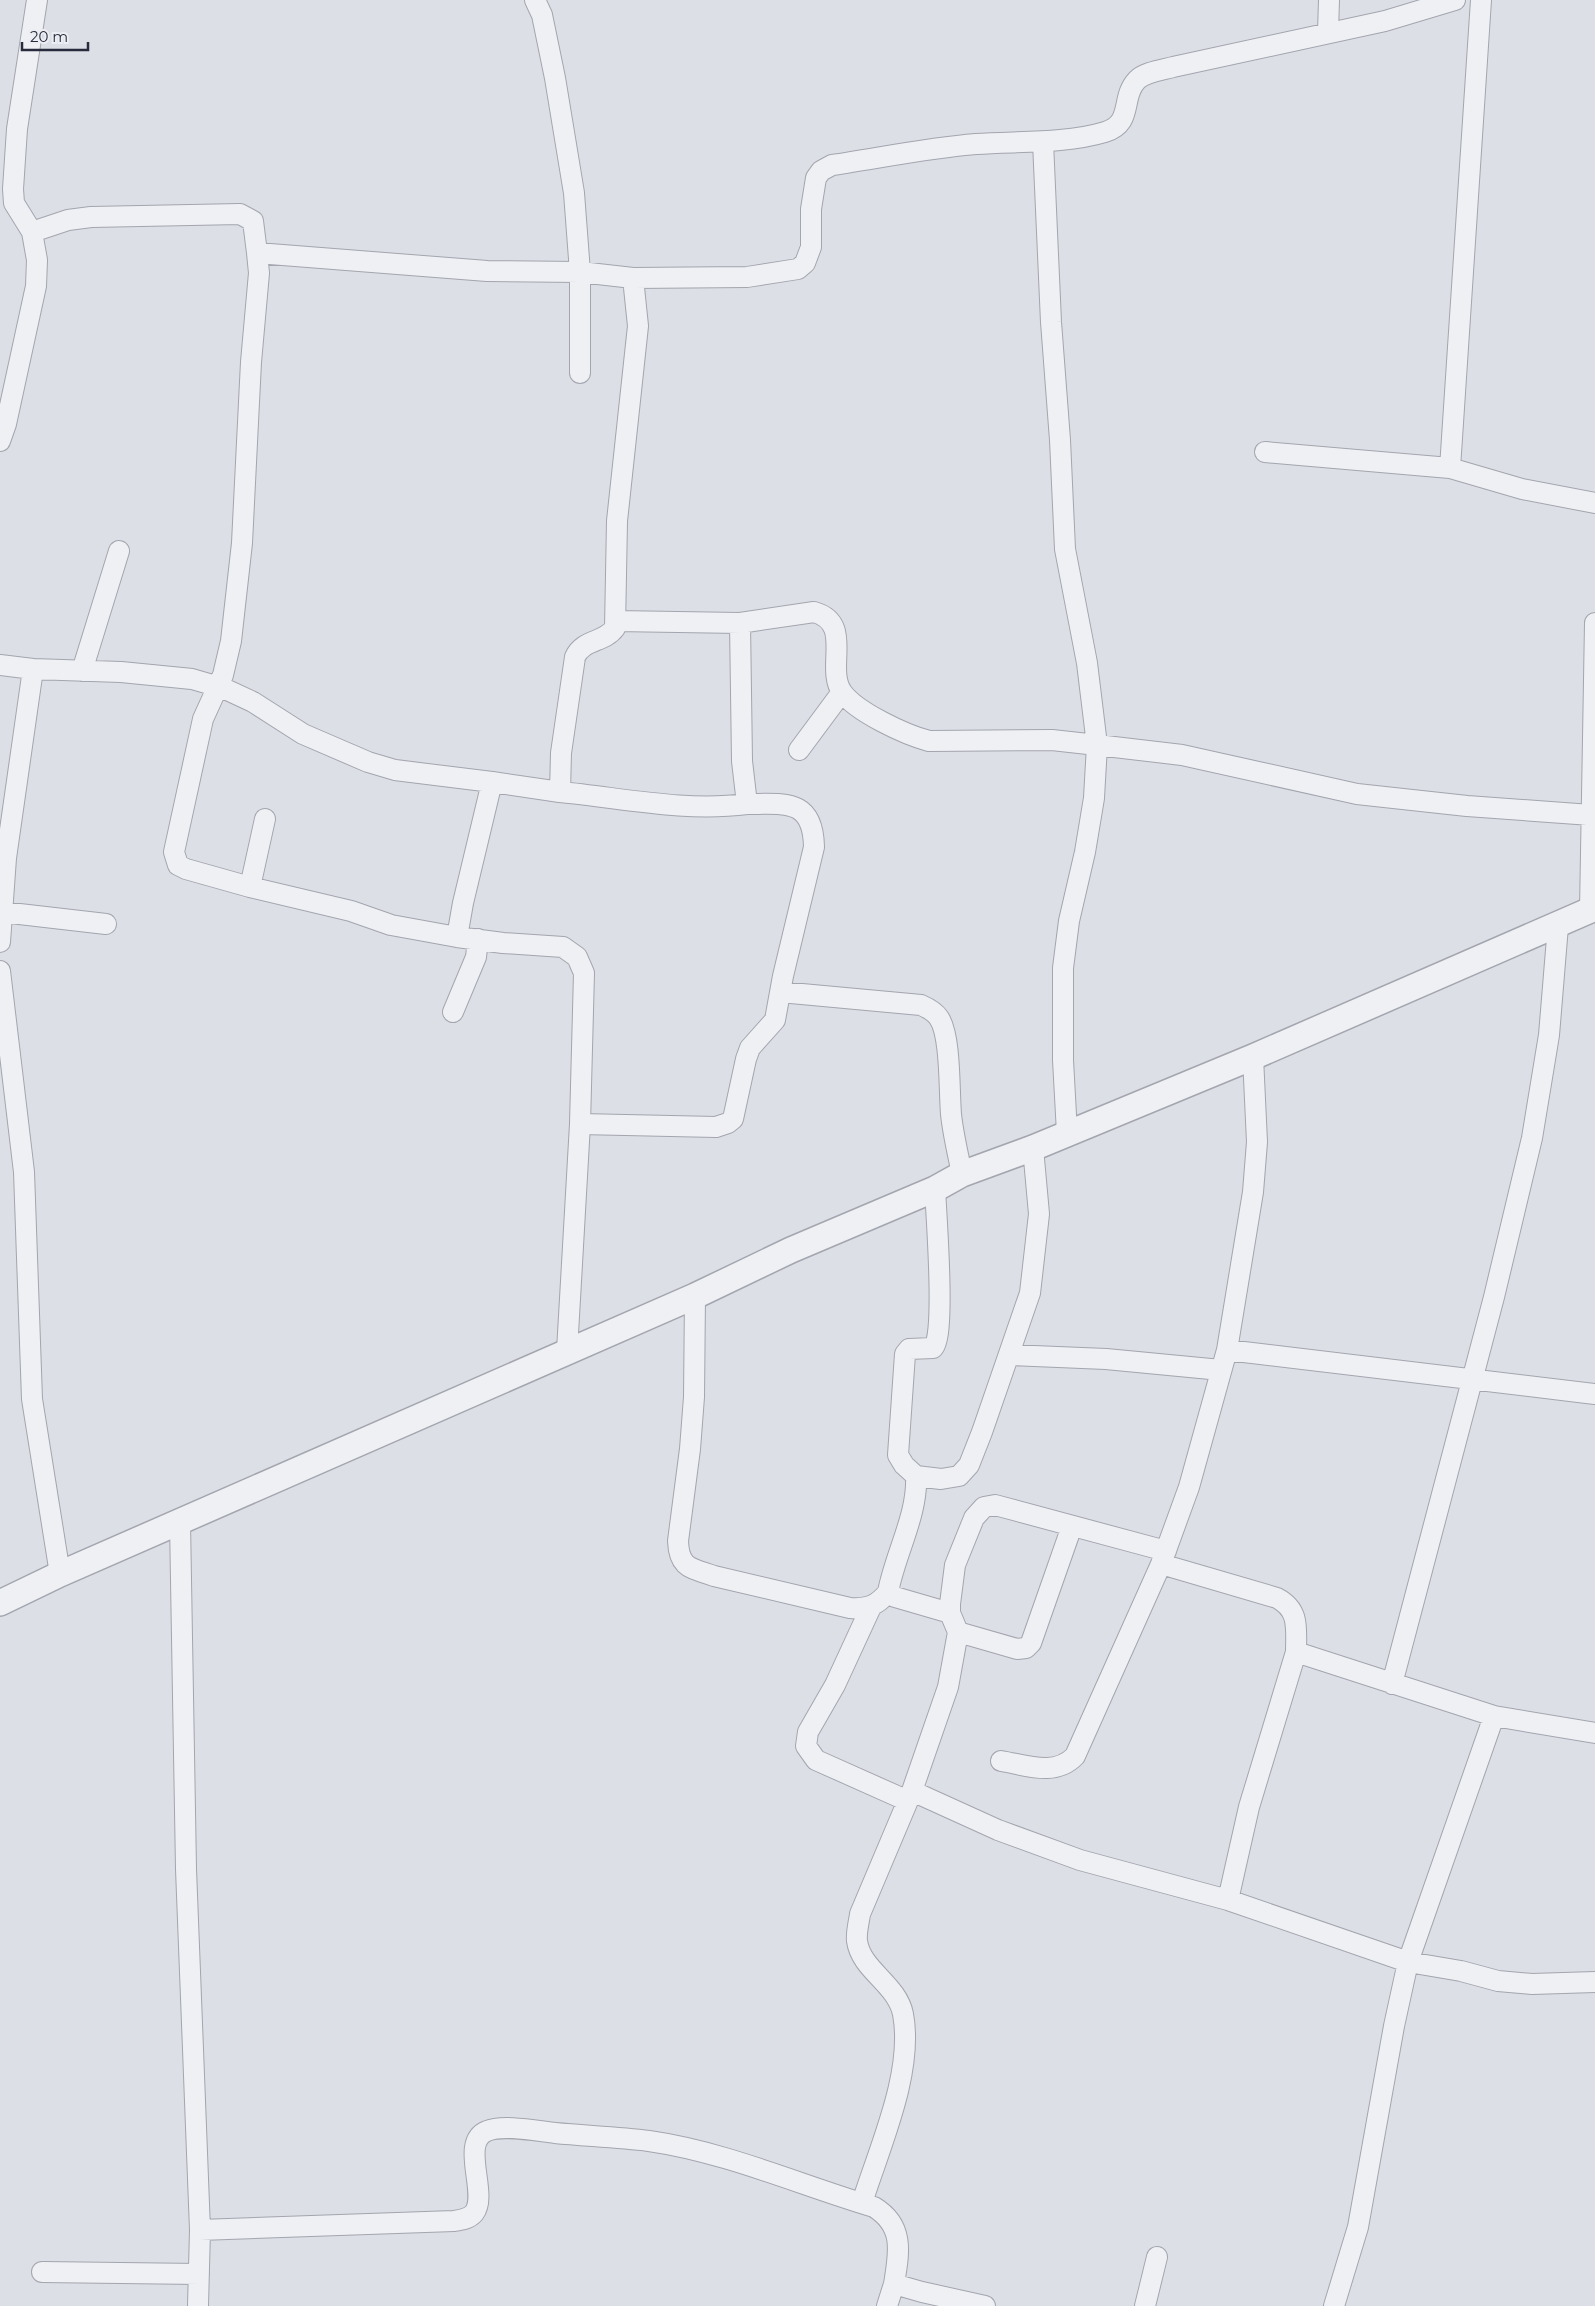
<svg xmlns="http://www.w3.org/2000/svg" width="1595" height="2306" font-family="Montserrat,sans-serif">
<style>
.lines{fill:none;stroke-linecap:round;stroke-linejoin:round}
.minor-casing{stroke:#a3a5af;stroke-width:22}
.tertiary-casing{stroke:#a3a5af;stroke-width:28}
.minor{stroke:#eff0f4;stroke-width:20}
.tertiary{stroke:#eff0f4;stroke-width:25}
</style>
<rect width="100%" height="100%" fill="#dddfe6"/>
<g class="lines">
<defs>
<path id="minor" d="M535,0l7,15 13,63 19,115 6,79v101
M1328,32l1,-32
M1043,142l8,180 9,118 5,109 22,114 10,82 -3,53 -9,54 -16,69 -6,47v92l4,73
M32,232l36,-12 23,-3 149,-3 13,7 4,32 230,18 93,1 53,6 114,-1 51,-8 7,-6 6,-16v-38l5,-31 5,-7 11,-6c47,-7 96,-17 144,-21 41,-3 89,0 129,-12 29,-9 15,-34 32,-52 8,-8 25,-10 36,-13l212,-46 70,-21
M0,441l6,-17 30,-138 1,-26 -5,-28 -18,-29 -1,-14 4,-60 20,-129
M1265,452l185,16 72,21 73,14
M1450,468l31,-468
M740,623l74,-11c40,11 11,56 28,80 14,20 64,43 87,49l123,-1 45,5 85,10 175,39 110,12 124,9
M0,665l33,4 -27,189 -6,84
M33,669l88,3 71,7 31,9 30,14 50,32 65,28 27,8 97,12
M82,671l37,-120
M799,750l43,-58
M560,792c63,6 124,20 187,12
M265,819l-15,68 101,24 40,14 66,12
M250,887l-64,-18 -8,-4 -4,-13 29,-133 20,-44 8,-34 11,-98 9,-181 8,-89 -2,-20
M1590,911l5,-288
M2,912l104,12
M0,971l24,201 8,227 28,175
M780,992l141,13c7,3 14,7 18,13 12,18 10,73 12,96 2,20 7,40 11,60
M453,1012l23,-55 2,-18
M580,1124l136,3 12,-4 5,-4 13,-60 4,-11 25,-28 8,-44 31,-129c-1,-49 -29,-43 -67,-43l-5,-43 -2,-138 -124,-2
M935,1189c1,22 11,150 -2,159l-24,1 -4,5 -7,101 6,10 12,11c2,39 -21,78 -28,116l7,5 55,16
M695,1296l-1,101 -4,52 -12,92c1,28 14,27 36,35l136,32c17,1 27,-2 38,-16
M1227,1350l368,44
M567,1351l13,-227 4,-151 -7,-16 -14,-10 -60,-4 -46,-6 6,-34 29,-121 68,10 1,-39 14,-96c8,-18 29,-14 40,-29l2,-107 21,-195 -5,-48
M1010,1355l96,4 115,11
M916,1476l25,3 18,-3 10,-11 13,-33 48,-139 9,-79 -6,-66
M180,1522l6,347 14,361 -2,76
M1161,1564l116,34c23,12 19,31 19,54l198,64 -86,246 -14,64 -36,201 -24,79
M871,1607l-36,78 -27,47 -2,14 10,14 92,41
M958,1632l59,17 9,-1 5,-5 41,-117
M1392,1684l102,-387 38,-159 17,-103 9,-109
M1494,1716l101,17
M1001,1761c25,4 54,16 74,-5l86,-192 28,-77 38,-137 26,-158 4,-50 -4,-85
M912,1791l86,39 82,30 148,40 180,62 53,9 37,10 34,3 63,-2
M1228,1900l21,-93 47,-155
M862,2203c17,-55 52,-130 41,-189 -6,-30 -42,-44 -46,-73 -1,-9 2,-19 3,-27l52,-123 36,-104 10,-55 -8,-19v-9l5,-39 19,-47 10,-11 11,-2 171,46
M200,2230l254,-9c7,-1 15,-2 20,-8 15,-19 -15,-71 13,-82 16,-7 50,0 68,2 31,3 63,4 94,8 77,11 151,44 225,66 31,19 25,46 20,77l28,8 63,14
M42,2272l157,2
M887,2306l7,-22
M1145,2306l12,-49"/>
<path id="tertiary" d="M0,1603l60,-29 635,-278 96,-46 144,-61 27,-15 71,-26 220,-91 342,-149"/>
</defs>
<use href="#minor" class="minor-casing"/>
<use href="#tertiary" class="tertiary-casing"/>
<use href="#minor" class="minor"/>
<use href="#tertiary" class="tertiary"/>
</g>
<path d="M22 42v8h66v-8" fill="none" stroke="#282b3b" stroke-width="2.5"/>
<text x="30" y="42" font-size="15" fill="#282b3b" stroke="#eceef4" stroke-width="4" paint-order="stroke">20 m</text>
</svg>
